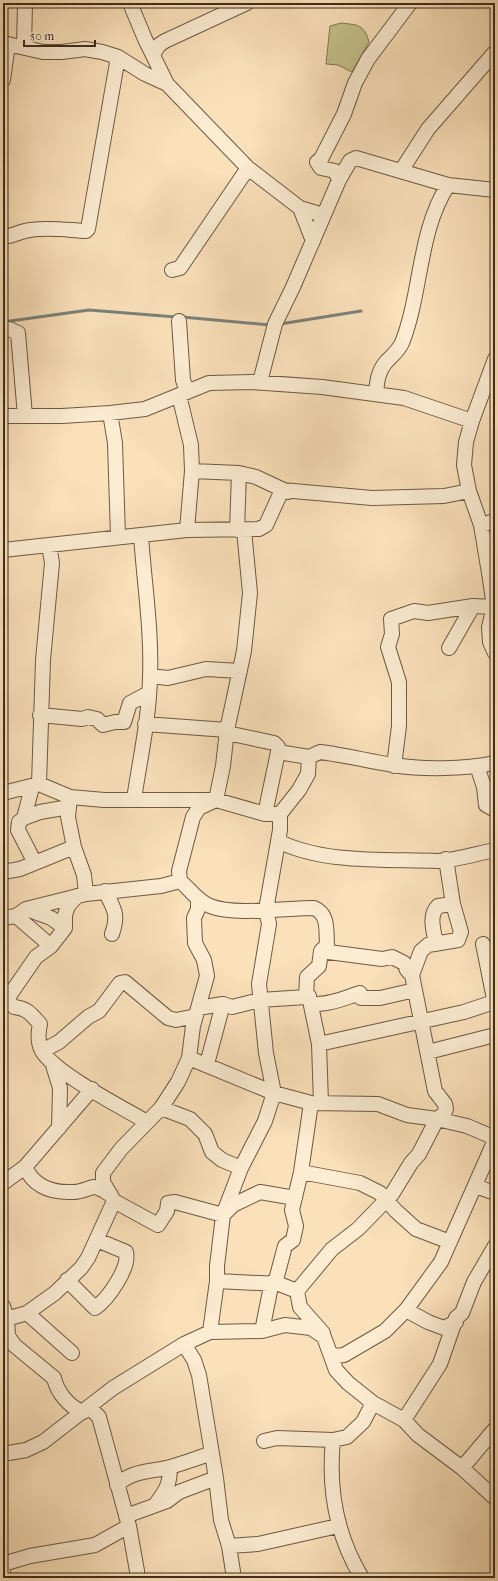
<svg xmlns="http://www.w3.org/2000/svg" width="498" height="1581" font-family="'IM FELL French Canon',serif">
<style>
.green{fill:#c4c18c;stroke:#817654}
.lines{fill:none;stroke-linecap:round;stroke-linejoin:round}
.stream{stroke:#7b827b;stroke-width:3}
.minor-casing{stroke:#6d5944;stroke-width:16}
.minor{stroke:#fcecd2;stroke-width:14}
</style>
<rect width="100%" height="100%" fill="#fae1ba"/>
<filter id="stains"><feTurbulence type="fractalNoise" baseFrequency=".005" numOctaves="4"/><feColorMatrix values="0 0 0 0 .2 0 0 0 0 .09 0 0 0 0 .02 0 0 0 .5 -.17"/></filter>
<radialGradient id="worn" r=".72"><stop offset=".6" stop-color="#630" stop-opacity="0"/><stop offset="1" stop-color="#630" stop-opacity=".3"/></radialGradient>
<path class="green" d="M341,23c17,2 23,1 28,19l-17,30 -14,-7 -12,-1 4,-38z"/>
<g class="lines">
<path class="stream" d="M182,317l88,8
M3,322l86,-12 87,7
M280,324l81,-13"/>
<defs>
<path id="minor" d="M130,3l15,36 22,45 81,84 52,40 23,7
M3,43l40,9h19l23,-3 17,3 16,5 27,17 22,10
M24,47l1,-44
M153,54l6,-9 6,-4 82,-38
M3,80l5,-36
M401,171l27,-42 67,-77
M339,180l-4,-9 -14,-3 -4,-6 4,-3 23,-45 11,-31 13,-24 42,-56
M300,208l13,33
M3,237c10,-1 18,-6 27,-7 19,-3 37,0 56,1l2,-2 30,-172
M172,270l8,-2 68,-100
M179,321l4,59 4,11
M3,330l6,-1 9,4 7,83
M495,359l-23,62 -6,21 -2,23 5,26 12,34 9,54 4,28 -5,20 1,15 5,11
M260,382l15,-58 18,-37 46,-107 11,-19 6,-3 92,27 47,5
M376,393c1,-11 2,-22 10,-31 6,-6 12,-11 16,-19 20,-51 16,-111 46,-158
M179,395l12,50 1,26 -5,59
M110,413l5,30 3,93
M3,416h59l48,-3 35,-4 64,-26 43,-1 70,5 82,11 68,23
M192,471l47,2 17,4 32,15
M481,525l14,-4
M237,530l2,-57
M244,530l6,63 -6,58 -17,79 -4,36 -7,34 -17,8 -6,9 -14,54 1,10c10,8 17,20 30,25 25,10 76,2 104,2 15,6 12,23 13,37l-6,6 -2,15 -12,11 -1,20 3,-1 10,48 2,59
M3,550l184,-20 72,-1 7,-4 16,-35 90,8 72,-2 25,-5
M449,648l24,-42
M150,676l18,2 38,-9 34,2
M40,715l42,4 6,-2 9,2 6,6 12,-3h9l6,-19 19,-10
M145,724l82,6
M227,733l47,10 4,4v5l31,5 11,-5c24,3 48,9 73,13 31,5 71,4 102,-2
M394,766l5,-40v-44l-11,-35 4,-13 -1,-15 23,-8 14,2 45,-7 21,1
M477,766l7,21 2,18 9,5
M39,784l4,-124 9,-97 -3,-18
M32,787l-8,31 -5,4 -1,8 17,33
M3,793l36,-9 31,13 34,3h112l49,14h15
M70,797l-2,20 6,30 10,28 2,19
M134,799c6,-40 15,-80 16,-121 2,-48 -6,-96 -9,-143
M265,814l13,-62
M24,818l16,-6 29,-5
M278,841c45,23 109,18 160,20 15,0 41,-8 57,-11
M3,872l17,-3 54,-22
M105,891c9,18 14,23 7,43
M198,899v10l-4,9 1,25 9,17 3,16 -14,50 -4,32 -11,24 -17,26 -40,41 -18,24v9l11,19 44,24 9,-14 1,-8 7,-1 48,13 10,-10 27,-13 35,6
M26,909l25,9 14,10
M16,916l35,30
M3,918l13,-2 10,-7 60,-15 75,-8 19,-5
M436,944c-2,-13 -8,-28 2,-38l15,-2
M483,944l12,60
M321,951l61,8 10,-2 12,6 3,7 5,5
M3,996l11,11c13,1 18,8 26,17 -2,9 -2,20 2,27 13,22 81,57 105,71
M7,999l29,-42 15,-11 14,-18v-13l3,-9 9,-10
M318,1004c18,-1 26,-6 42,-11l1,5h19l35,-8
M198,1008l25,-4 9,3 28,-7 46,-3
M319,1044l145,-32 30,-10
M42,1051l17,-9 29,-25 11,-6 21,-28 5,-1 43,36 8,2 20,-4
M428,1052l67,-17
M189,1058l85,35 37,10 67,1 29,11 30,4 30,7 28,12
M52,1062l8,26 -1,40
M207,1064l16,-60
M161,1108l29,11 15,15 7,18 10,8 19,8
M25,1167c9,20 27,26 48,25 8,0 15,-4 21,-5 5,0 13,6 17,8
M301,1172l59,11 20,10 16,18 20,18 34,13
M3,1183l22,-16 67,-78
M475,1186l20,7
M67,1280l28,28c13,-9 35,-40 31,-56l-29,-12
M217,1281l62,3 18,7 3,16 23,26
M297,1291l35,-42 26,-20 34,-35 19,-31 8,-9 18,-35 7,-5 2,-5 -1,-5 -10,-13 -23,-116 9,-24 7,-6 30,-5 3,-8 -8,-28 -7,-45
M3,1306l4,13 1,17 6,9 40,33c3,14 15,29 29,34l6,-5 10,10 30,109 8,45v7
M406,1310l22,12 16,6 12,-6
M27,1313l45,40
M3,1320l24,-7 28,-20 26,-25 7,-10 26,-57
M262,1331l8,-40v-7l6,-4 9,-34 8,-6 3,-14 -4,-16 9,-38 10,-69
M210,1332l7,-51v-15l6,-51 18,-47 24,-47 9,-28 -8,-40 -7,-69 10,-60 -3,-14 14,-80v-16l19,-24 9,-16 1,-17
M184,1344l10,16 5,15 17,103 5,42 8,26 29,-2 80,-18
M330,1353l5,3 9,-1 41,-24 21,-21 35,-48 54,-122
M404,1420l36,-56 16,-46 6,-5 12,-31 21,-36
M333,1440c-5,49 3,95 29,138
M264,1441l13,-3 56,2 14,-3 16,-15 10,-19
M3,1454l23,-4 17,-8 70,-54 71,-44 26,-12 52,-1 23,-6 26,3 13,9 12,33 12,13 25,20 31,17 14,15 44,33 33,30
M462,1468l33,-39
M117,1485c15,-15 34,-13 53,-18 14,-4 28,-9 42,-14
M156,1504c10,-14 14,-19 14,-37
M126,1516l41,-15 12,-9 37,-14
M229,1546l5,32
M3,1564l27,-8 65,-11 34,-19
M3,1572l2,6"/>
</defs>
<use href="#minor" class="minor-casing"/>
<use href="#minor" class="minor"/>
</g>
<rect width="498" height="1581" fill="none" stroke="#fae1ba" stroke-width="16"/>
<rect x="4" y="4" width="490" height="1573" fill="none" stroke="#3e2c1c" stroke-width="2"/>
<rect x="8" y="8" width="482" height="1565" fill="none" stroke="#3e2c1c"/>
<path d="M24 40v6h71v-6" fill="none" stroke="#3e2c1c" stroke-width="2"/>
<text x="30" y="40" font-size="12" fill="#3e2c1c" stroke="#fcecd2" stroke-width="3" paint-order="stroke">50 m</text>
<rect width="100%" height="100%" filter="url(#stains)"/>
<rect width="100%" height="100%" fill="url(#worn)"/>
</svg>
